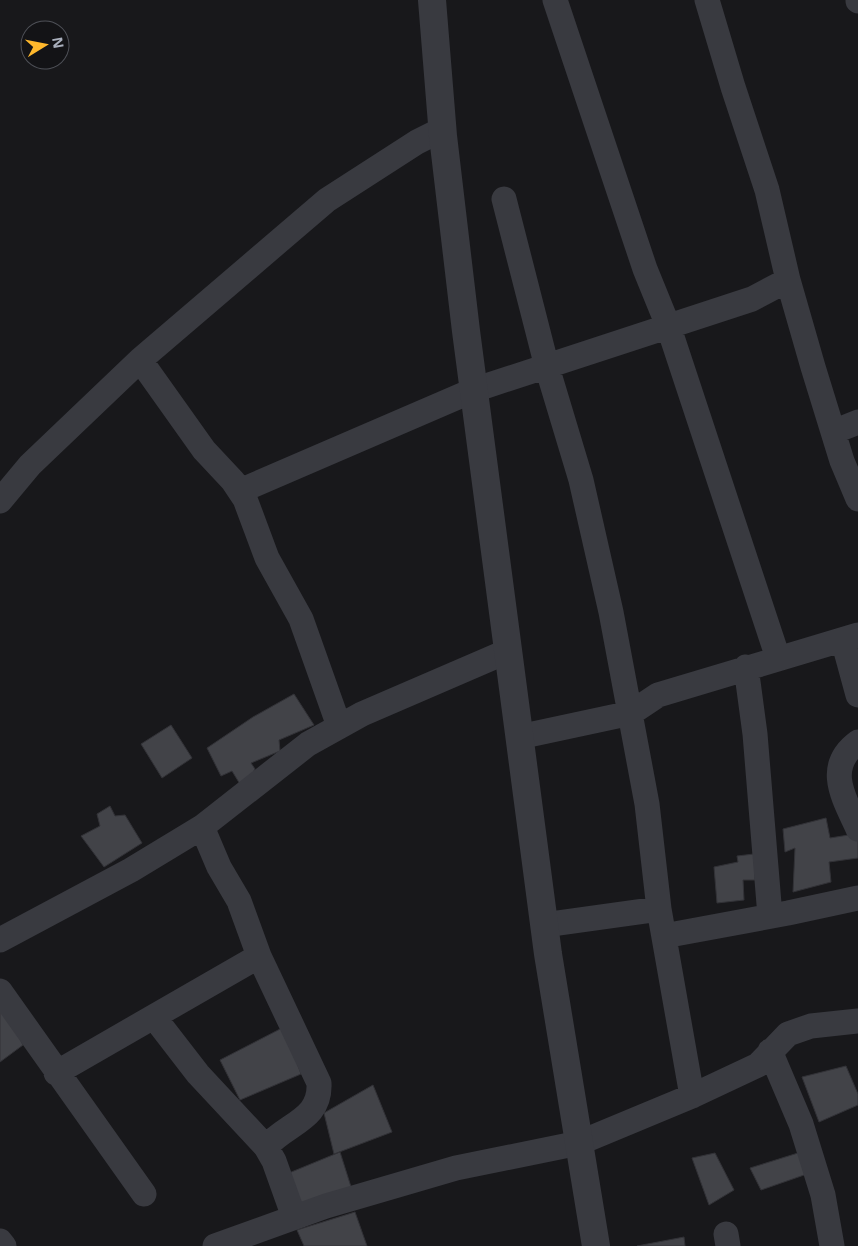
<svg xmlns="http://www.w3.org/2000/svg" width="858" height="1246" font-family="'Noto Sans',sans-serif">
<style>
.building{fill:#424348;stroke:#323237}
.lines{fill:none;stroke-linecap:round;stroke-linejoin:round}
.minor{stroke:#393a40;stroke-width:25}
.tertiary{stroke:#393a40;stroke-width:28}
</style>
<rect width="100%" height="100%" fill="#18181b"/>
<path class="building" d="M294,694l20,31 -35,15 1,11 -29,12 4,6 -12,20 -11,-18 -11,5 -14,-28 46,-31z
M171,725l21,33 -30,20 -21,-34z
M110,806l5,10 10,-1 17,28 -38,24 -23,-31 19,-10 -3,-12z
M826,818l4,20 25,-4 3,7v17l-29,4 2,20 -38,10 2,-44 -10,4 -2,-23z
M754,854l1,26h-12l1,20 -27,3 -3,-36 24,-5 -1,-6z
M5,1008l18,37 -23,17v-51z
M284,1027l17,47 -61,26 -20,-40z
M846,1066l12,28v11l-39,17 -17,-45z
M373,1085l19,47 -58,22 -10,-41z
M340,1152l12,38 -51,16 -12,-33z
M715,1153l19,37 -25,15 -17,-47z
M798,1153l9,21 -46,16 -11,-22z
M355,1212l12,34h-63l-7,-16z
M684,1237l1,9h-48z"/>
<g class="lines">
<path class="minor" d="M555,0l90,269 24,59 109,330
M707,0l26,87 34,103 21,90 25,87 29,94 16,38
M858,0v1
M504,199l43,168 34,113 30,132 36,192 12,105 33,187
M140,360l64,90 29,31 12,18 22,59 34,61 38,107
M833,432l25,-10
M240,491l234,-101 278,-91 36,-19
M0,501l30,-36 110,-105 187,-160 90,-58 26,-13
M843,640l15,55
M746,667l9,67 15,182
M519,737l112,-24 27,-18 200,-60
M858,742c-34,25 -14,56 0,87
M544,925l115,-16
M664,936l124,-23 70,-15
M0,940l131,-70 71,-43 106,-83 54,-30 146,-63
M259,956l60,127c2,37 -32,40 -53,64l8,14 20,56
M0,991l144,203
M154,1017l44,57 68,73
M770,1051l31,73 22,71 9,51
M56,1073l203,-117 -20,-55 -20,-34 -17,-40
M726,1234l2,12
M0,1241l4,5
M215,1246l111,-40 130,-38 123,-25 113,-47 66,-31 30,-31 23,-8 47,-5"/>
<path class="tertiary" d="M432,0l11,136 23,195 82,623 48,292"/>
</g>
<g transform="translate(45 45) rotate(80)"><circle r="24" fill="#131316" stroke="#4f5158"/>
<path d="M0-4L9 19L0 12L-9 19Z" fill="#ffb82c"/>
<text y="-8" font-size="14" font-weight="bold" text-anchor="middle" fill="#a9afbc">N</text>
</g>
</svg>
